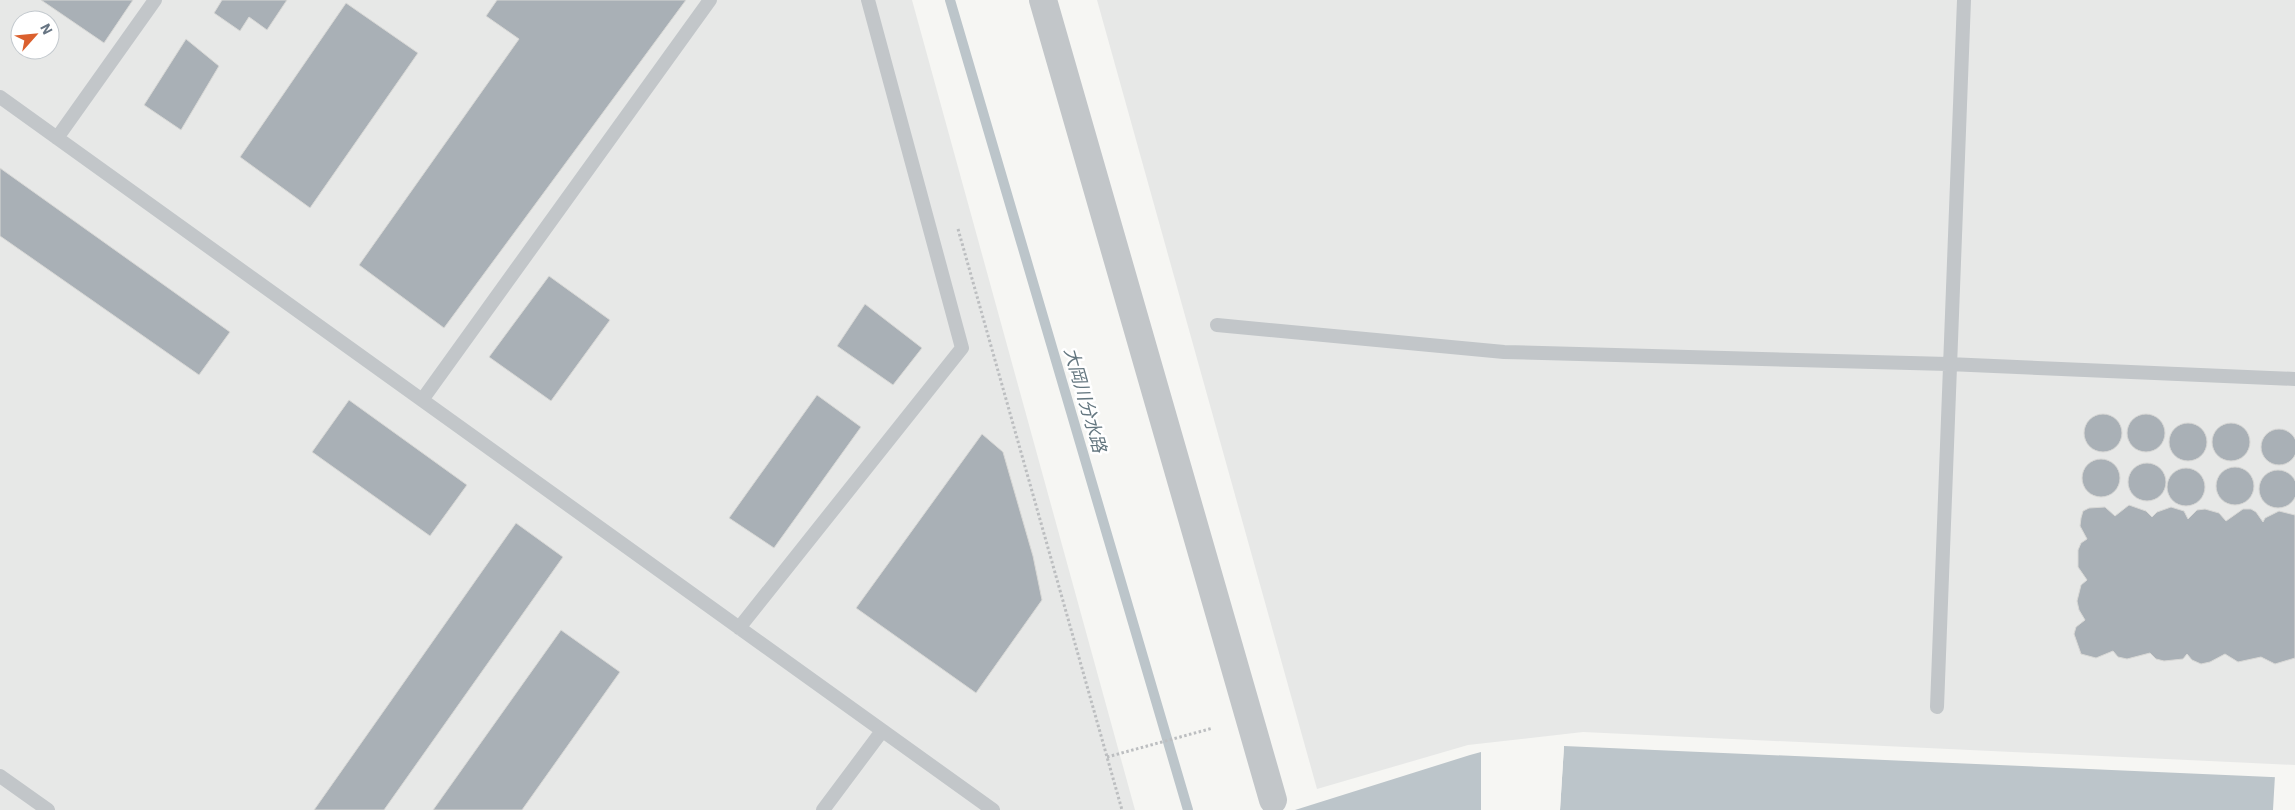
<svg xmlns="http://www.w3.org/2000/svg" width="2295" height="810" font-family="'IBM Plex Sans','Noto Sans JP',sans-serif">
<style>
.built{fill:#e7e8e7;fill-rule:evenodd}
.water{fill:#bcc5ca}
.pier{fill:#f6f6f3}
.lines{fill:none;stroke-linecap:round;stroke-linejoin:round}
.stream{stroke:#bcc5ca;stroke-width:10}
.building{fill:#a9b0b6;stroke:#d8d8d6}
.path{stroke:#bcbec0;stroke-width:3;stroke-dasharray:2.5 2.5;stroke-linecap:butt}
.service{stroke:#c2c6c9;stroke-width:14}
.minor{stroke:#c2c6c9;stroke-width:28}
.labels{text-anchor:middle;stroke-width:5;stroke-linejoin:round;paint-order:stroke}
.water-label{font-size:18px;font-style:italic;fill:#63767f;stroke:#fff}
</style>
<rect width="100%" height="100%" fill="#f6f6f3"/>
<path class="built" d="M0,0h912l223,810h-1135zM20,20h30v30h-30z
M1097,0h1198v765l-712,-33 -115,13 -151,44z"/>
<path class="water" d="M1564,746l731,32v32h-735z
M1481,752v58h-186l175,-55z"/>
<path class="pier" d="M1562,746h2l-4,64h-3z
M2275,775l20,1v34h-22z"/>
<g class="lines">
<path class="stream" d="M950,0l238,810"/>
</g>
<path class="building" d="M41,0h92l-29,43z
M222,0h65l-20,30 -18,-13 -9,14 -26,-18z
M497,0h189l-242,328 -85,-63 160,-226 -33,-23z
M346,3l72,50 -108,155 -70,-51z
M186,39l33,27 -38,64 -37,-25z
M0,168l230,164 -31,43 -199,-139z
M549,276l61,44 -59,81 -62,-44z
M865,304l57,44 -29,37 -56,-39z
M817,395l44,32 -87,121 -45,-30z
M349,400l118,85 -37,51 -118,-84z
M2084 433a19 19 0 1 1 38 0a19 19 0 1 1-38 0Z
M2127 433a19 19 0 1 1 38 0a19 19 0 1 1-38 0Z
M2169 442a19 19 0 1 1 38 0a19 19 0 1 1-38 0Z
M2212 442a19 19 0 1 1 38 0a19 19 0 1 1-38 0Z
M2261 447a18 18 0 1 1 36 0a18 18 0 1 1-36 0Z
M982,434l21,18 30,104 9,44 -66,93 -120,-85z
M2082 478a19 19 0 1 1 38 0a19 19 0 1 1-38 0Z
M2128 482a19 19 0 1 1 38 0a19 19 0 1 1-38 0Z
M2216 486a19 19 0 1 1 38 0a19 19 0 1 1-38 0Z
M2167 487a19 19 0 1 1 38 0a19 19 0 1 1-38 0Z
M2259 489a19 19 0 1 1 38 0a19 19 0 1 1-38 0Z
M2129,505l17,6 6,6 5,-5 14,-5 13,4 4,8 9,-9 8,-1 14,4 7,8 17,-12h8l5,3 7,10 2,-4 14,-7 16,4v143l-20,6 -14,-7 -23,5 -13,-8 -15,8 -9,2 -9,-4 -5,-6 -4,5 -19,2 -8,-2 -6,-6 -23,6 -9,-2 -5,-6 -17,7 -15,-4 -7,-20 2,-7 9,-7 -6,-10 -2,-9 4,-16 6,-5 -9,-13v-17l3,-7 6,-4 -7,-13 1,-8 2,-7 6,-3 16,-1 10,9z
M516,523l47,34 -179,253h-70z
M561,630l59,42 -98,138h-89z"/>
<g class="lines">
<path class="path" d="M958,229l164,581
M1107,757l106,-29"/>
<path class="service" d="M0,97l993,713
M57,138l98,-138
M1217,325l287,27 444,12 347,15
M422,400l288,-400
M739,628l223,-280 -94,-348
M1937,707l27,-707
M0,776l48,34
M823,810l59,-79"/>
<path class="minor" d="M1043,0l230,800"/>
</g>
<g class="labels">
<g class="water-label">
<text transform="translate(1085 400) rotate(74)" y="6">大岡川分水路</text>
</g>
</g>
<g transform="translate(35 35) rotate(63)"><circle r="24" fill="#ffffff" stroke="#c2c8cd"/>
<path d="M0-4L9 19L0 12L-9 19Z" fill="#db602e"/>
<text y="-8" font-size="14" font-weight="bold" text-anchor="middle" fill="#677583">N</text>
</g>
</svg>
